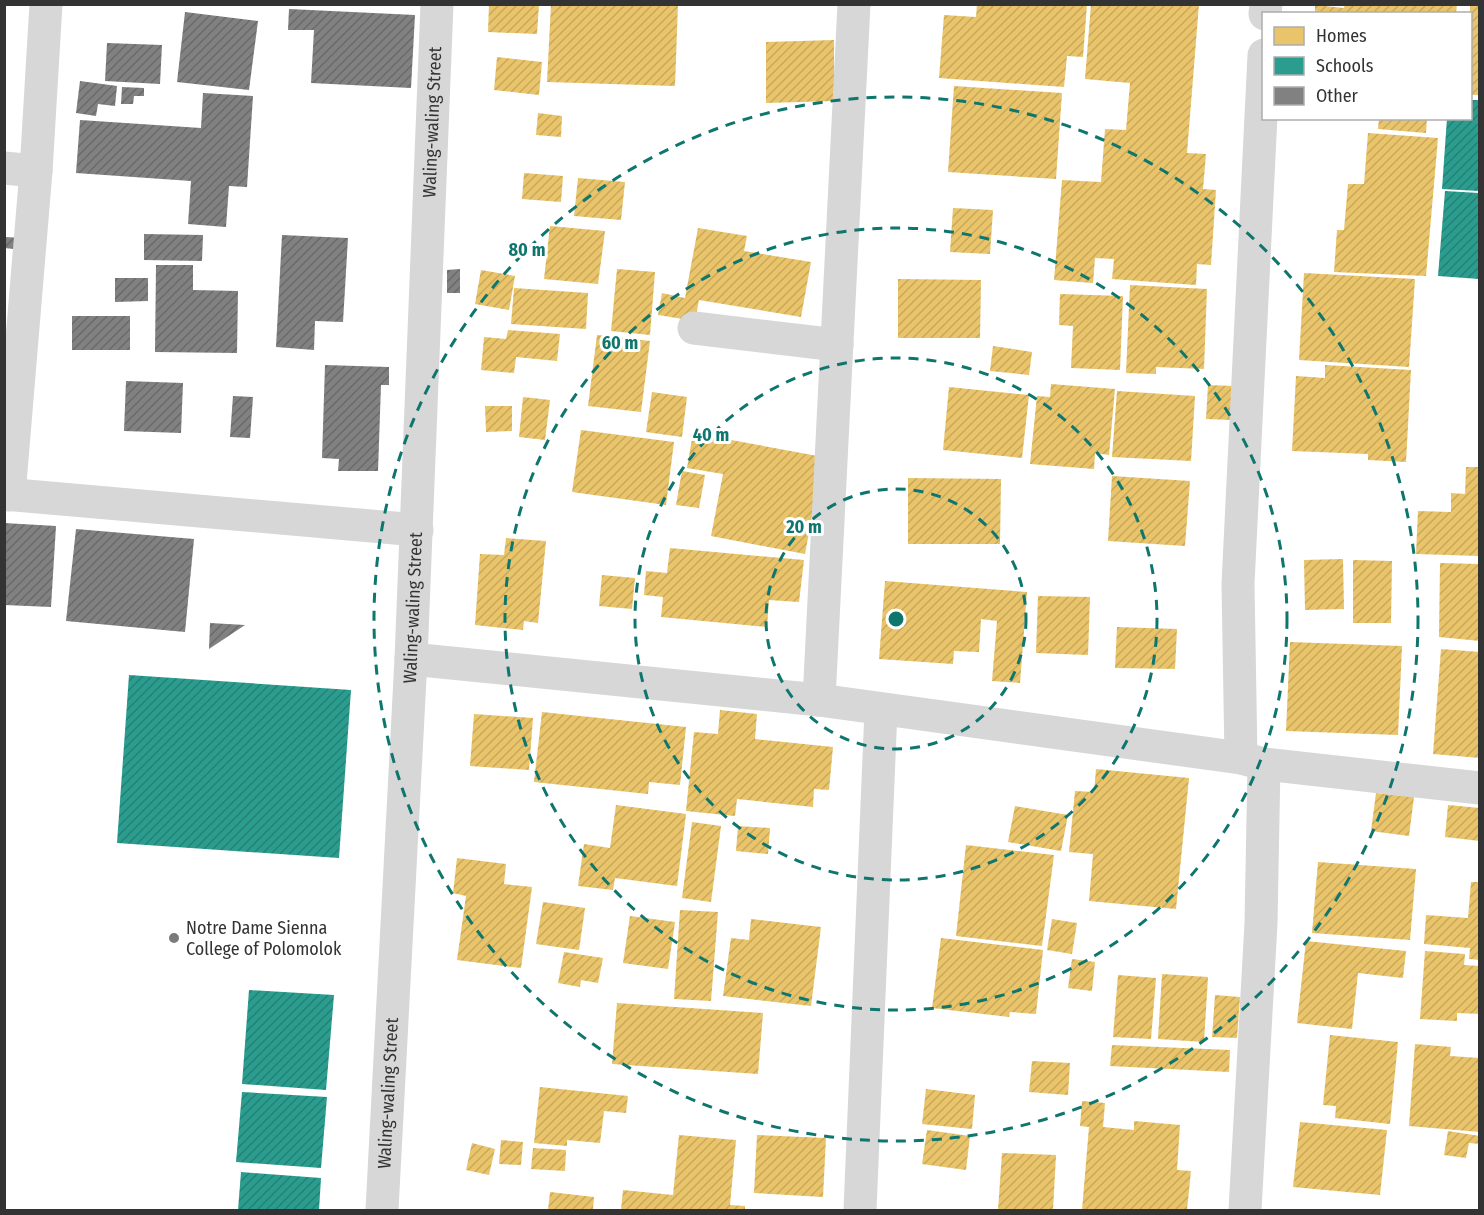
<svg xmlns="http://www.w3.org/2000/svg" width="1484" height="1215" font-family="'Fira Sans Condensed',sans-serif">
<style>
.homes{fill:url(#homes-hatch)}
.schools{fill:url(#schools-hatch)}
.building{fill:url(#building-hatch)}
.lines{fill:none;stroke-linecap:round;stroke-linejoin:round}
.minor{stroke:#d7d7d7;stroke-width:33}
.ring{fill:none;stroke:#0f766e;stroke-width:3;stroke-dasharray:10 8}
.poi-dot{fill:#7a7a7a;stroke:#fff;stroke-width:2}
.labels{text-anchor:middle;stroke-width:6;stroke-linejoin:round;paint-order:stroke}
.street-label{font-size:18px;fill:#333;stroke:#fff}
.poi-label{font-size:18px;fill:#333;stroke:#fff;text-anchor:start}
.centre{fill:#0f766e;stroke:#fff;stroke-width:3}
.ring-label{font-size:18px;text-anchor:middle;font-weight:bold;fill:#0f766e;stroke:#fff;stroke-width:6;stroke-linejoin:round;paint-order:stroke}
</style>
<defs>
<pattern id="homes-hatch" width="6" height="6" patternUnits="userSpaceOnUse" patternTransform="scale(1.5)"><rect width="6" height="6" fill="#e9c46a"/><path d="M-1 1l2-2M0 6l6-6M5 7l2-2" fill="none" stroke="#c8a95c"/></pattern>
<pattern id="schools-hatch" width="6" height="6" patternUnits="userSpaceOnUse" patternTransform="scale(1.5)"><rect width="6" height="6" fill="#2a9d8f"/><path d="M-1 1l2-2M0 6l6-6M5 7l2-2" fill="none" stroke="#258175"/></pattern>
<pattern id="building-hatch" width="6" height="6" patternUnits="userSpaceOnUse" patternTransform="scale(1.5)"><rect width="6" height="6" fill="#818181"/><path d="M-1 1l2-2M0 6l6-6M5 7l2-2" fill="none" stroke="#6a6a6a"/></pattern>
</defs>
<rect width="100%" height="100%" fill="#fff"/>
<path class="homes" d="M489,4h50l-2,30 -49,-2z
M551,4h127l-3,82 -128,-4z
M977,4h110l-4,53 -16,-1 -3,31 -125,-9 5,-63 32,2z
M1091,4h108l-12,149 19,1 -3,35 13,1 -5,75 -14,-1 -1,21 -84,-6 2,-20 -19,-1 -2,25 -39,-3 8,-100 39,2 4,-53 21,1 4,-47 -45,-4z
M1345,4h112l-1,10h-141v-9l29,3z
M1470,6h10v89h-10z
M834,40v61l-68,2v-61z
M497,57l45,5 -3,33 -45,-5z
M954,86l108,7 -6,86 -108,-7z
M538,113l24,3 -1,21 -25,-2z
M1379,118h48l-1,15 -48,-4z
M1368,133l70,5 -12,138 -92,-4 3,-42h7l4,-46h16z
M524,173l39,3 -2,26 -39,-3z
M578,178l47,4 -4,38 -47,-4z
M953,208l40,2 -3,44 -40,-2z
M550,226l55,5 -7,53 -54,-5z
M698,228l49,8 -3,15 67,11 -10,55 -102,-17 -4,21 -37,-6 4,-22 23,5z
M617,269l38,3 -5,63 -39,-4z
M481,270l34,6 -6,34 -34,-6z
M1304,273l111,6 -6,88 -110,-7z
M898,279l83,1 -1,58h-82z
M1130,285l77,4 -3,80 -48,-2v7l-30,-1z
M514,288l74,5 -2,36 -75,-5z
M1060,294l63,2 -3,74 -49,-2 2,-42 -14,-1z
M508,330l52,4 -3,27 -41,-4 -2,16 -33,-3 3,-33 22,2z
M597,335l53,6 -9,71 -53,-6z
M993,346l39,6 -3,23 -39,-4z
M1325,365l86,5 -5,92 -38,-2v-6l-76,-3 4,-75 29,2z
M1051,384l64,5 -6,66 -14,-2 -1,16 -64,-5 7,-68 13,1z
M1208,385l26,1 -2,34 -26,-1z
M949,387l80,8 -7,63 -79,-8z
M1117,391l78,5 -4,65 -79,-4z
M652,392l35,5 -5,40 -36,-5z
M523,397l27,3 -5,40 -26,-3z
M485,406h27v25l-26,1z
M581,430l93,12 -8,63 -94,-13z
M693,433l130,24 -18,97 -94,-18 12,-62 -36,-6z
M1466,467h14v89l-64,-2 2,-43 33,1v-19l14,1z
M682,471l23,4 -6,33 -23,-3z
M1112,476l78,5 -5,65 -77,-5z
M908,478l93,1 -1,65h-92z
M506,538l40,3 -8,82 -14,-2 -1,9 -48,-5 5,-71 24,1z
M670,548l134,12 -5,42 -30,-2 -2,27 -106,-10 2,-20 -19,-2 2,-24 21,2z
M1343,559l1,50 -39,1 -1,-50z
M1353,560l39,1 -1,62h-38z
M1440,563l40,1v77l-41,-4z
M602,575l33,3 -3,31 -33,-3z
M885,581l142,11 -7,91 -28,-2 5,-60 -16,-2 -2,33 -25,-1 -1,13 -74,-5z
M1038,596l52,1 -2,58 -52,-2z
M1117,627l60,2 -2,40 -60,-1z
M1290,642l112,4 -4,89 -112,-4z
M1441,649l39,3v106l-47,-4z
M720,710l37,4 -2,25 78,8 -4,43 -15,-1 -1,18 -76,-8 -2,17 -49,-5 8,-79 24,2z
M542,712l144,15 -6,58 -31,-3 -1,12 -114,-12z
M474,714l59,4 -4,52 -59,-4z
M1096,769l93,9 -13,131 -87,-8 4,-47 -24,-2 6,-61 19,1z
M1376,793l38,4 -5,39 -38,-5z
M616,805l70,9 -9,72 -62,-8 -2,12 -35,-4 6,-42 26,4z
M1448,805l32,3v33l-35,-4z
M1015,806l53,9 -7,36 -53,-9z
M692,822l29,4 -10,76 -29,-4z
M738,826l32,2 -2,26 -32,-3z
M966,845l88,10 -12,91 -86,-10z
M457,858l49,6 -2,20 28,3 -11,81 -64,-8 9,-64 -13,-3z
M1318,862l98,7 -6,71 -98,-7z
M1471,882h9v78l-11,-1 1,-11 -46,-4 2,-29 42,3z
M543,902l42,6 -6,42 -43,-6z
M680,910l38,2 -7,89 -37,-2z
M630,916l45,6 -7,47 -45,-6z
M751,919l70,8 -10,79 -88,-10 8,-58 18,2z
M1052,919l25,4 -5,31 -25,-4z
M941,938l102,12 -7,64 -26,-2 -1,5 -77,-9z
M1306,941l100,10 -3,27 -45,-5 -6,56 -55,-6z
M1425,951l40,3 -1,11 16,1v48l-23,-1v8l-37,-2z
M564,952l39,6 -5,25 -17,-3 -1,7 -22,-4z
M1072,959l23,3 -3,29 -24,-3z
M1162,974l46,3 -4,65 -46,-3z
M1118,975l38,3 -5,61 -38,-2z
M1215,995l25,2 -3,41 -25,-1z
M617,1003l146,10 -5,61 -146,-10z
M1330,1035l68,7 -8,82 -55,-6 1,-12 -13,-1z
M1415,1044l36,3 -1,9 30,2v74l-71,-6z
M1112,1045l118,5 -1,22 -119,-6z
M1032,1061l38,2 -2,32 -39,-3z
M540,1087l88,9 -2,17 -22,-2 -4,32 -33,-3v6l-33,-3z
M926,1089l49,6 -3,34 -50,-5z
M1082,1101l23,2 -2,24 31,3v-9l46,4 -3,45 14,1 -4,39h-105l7,-83 -9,-1z
M1300,1122l87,8 -7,65 -87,-8z
M927,1130l43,6 -4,34 -44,-6z
M1448,1131l32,5v8l-11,-1 -3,15 -22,-3z
M679,1135l57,5 -6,65 15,1v4h-124l2,-20 50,5z
M757,1135l69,3 -3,59 -69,-4z
M501,1140l22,2 -2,23 -22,-1z
M472,1143l23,6 -6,26 -23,-5z
M533,1148l33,2 -1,21 -34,-2z
M1002,1153l54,2 -3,55h-55z
M550,1192l44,5 -1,13h-45z"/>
<path class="schools" d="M1470,100h9v91l-37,-2 5,-71h23z
M1445,191l34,2v86l-41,-3z
M129,675l222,15 -12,168 -222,-15z
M249,990l85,5 -8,95 -84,-6z
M242,1092l85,5 -6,71 -85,-6z
M241,1172l80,6 -2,32h-81z"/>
<path class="building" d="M289,9l126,6 -4,73 -100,-5 3,-53h-26z
M185,12l73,9 -9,69 -72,-8z
M107,43l55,2 -2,39 -55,-3z
M80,81l37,5 -2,20 -17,-2 -2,12 -20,-3z
M122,87l22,1v8h-10l-1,8h-12z
M203,93l50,3 -6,91 -18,-1 -3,41 -38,-3 3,-43 -115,-8 4,-53 121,8z
M144,234l59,1 -1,26 -58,-1z
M282,235l66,3 -5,84 -28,-1 -1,29 -38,-3z
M4,237l22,1 -12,11 -10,-1z
M156,265h37v25l45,1 -1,62 -82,-1z
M460,269v24h-13v-23z
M115,278h33v23l-33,1z
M72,316h58v34h-58z
M325,365l64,2v18h-8l-3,86h-40l1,-12 -17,-1z
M126,381l57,2 -2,50 -57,-2z
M233,396l20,1 -3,41 -20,-1z
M4,523l52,3 -5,81 -47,-2z
M76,529l118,10 -9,93 -119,-11z
M210,623l35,2 -36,24z"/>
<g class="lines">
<g class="minor">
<path d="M1265,14l1,-10"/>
<path d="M4,168l32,3"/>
<path d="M694,328l143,17"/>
<path d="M4,494l413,36"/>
<path d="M9,495l27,-324 10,-167"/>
<path d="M411,659l408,41 422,58 23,6 216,24"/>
<path d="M819,700l35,-696"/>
<path d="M1241,758l-3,-174 26,-529"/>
<path id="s1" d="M382,1210l29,-551 26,-655"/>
<path d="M860,1210l21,-500"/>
<path d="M1245,1210l16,-287 3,-159"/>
</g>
</g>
<g class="ring">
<circle cx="896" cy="619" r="130"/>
<circle cx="896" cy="619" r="261"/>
<circle cx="896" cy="619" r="391"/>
<circle cx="896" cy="619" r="522"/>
</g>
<circle class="poi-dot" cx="174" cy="938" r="6"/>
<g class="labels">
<g class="street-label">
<text dy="6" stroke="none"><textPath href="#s1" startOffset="1089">Waling-waling Street</textPath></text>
<text dy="6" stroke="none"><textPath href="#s1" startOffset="603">Waling-waling Street</textPath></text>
<text dy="6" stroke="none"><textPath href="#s1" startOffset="117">Waling-waling Street</textPath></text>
</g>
<g class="poi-label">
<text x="186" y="934">Notre Dame Sienna<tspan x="186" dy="21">College of Polomolok</tspan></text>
</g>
</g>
<circle cx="896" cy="619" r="9" class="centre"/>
<g class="ring-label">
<text x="527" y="256">80 m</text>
<text x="620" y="349">60 m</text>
<text x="711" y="441">40 m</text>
<text x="804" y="533">20 m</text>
</g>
<rect width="1484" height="1215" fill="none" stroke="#333333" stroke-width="12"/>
<rect x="1262" y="12" width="210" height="108" fill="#ffffff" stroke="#adadad" stroke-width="1.5"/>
<rect x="1274" y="27" width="30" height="18" fill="#e9c46a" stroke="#adadad" stroke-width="1.5"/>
<text x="1316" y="42" font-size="18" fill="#333333">Homes</text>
<rect x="1274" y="57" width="30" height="18" fill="#2a9d8f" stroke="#adadad" stroke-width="1.5"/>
<text x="1316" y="72" font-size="18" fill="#333333">Schools</text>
<rect x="1274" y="87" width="30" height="18" fill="#818181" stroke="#adadad" stroke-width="1.5"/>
<text x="1316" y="102" font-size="18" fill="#333333">Other</text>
</svg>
